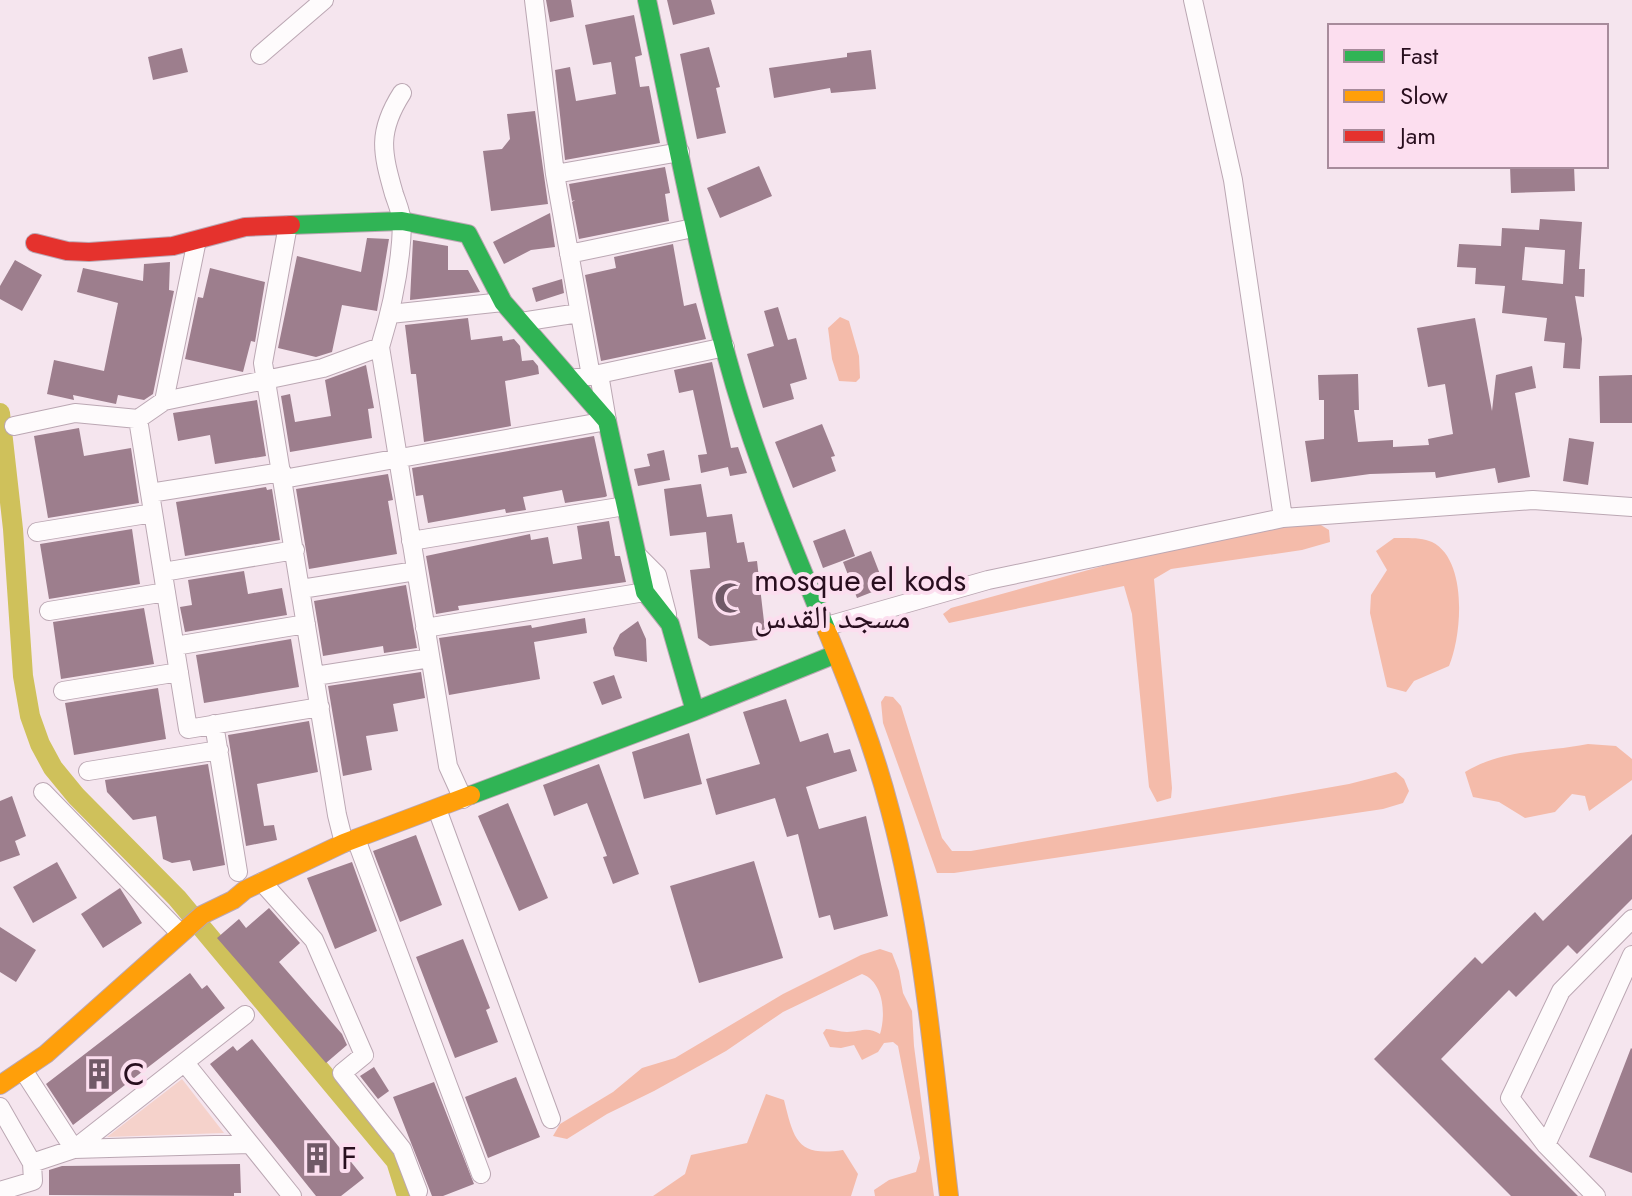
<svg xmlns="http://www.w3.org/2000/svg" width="1632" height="1196" font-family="Jost,'Noto Naskh Arabic',sans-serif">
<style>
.green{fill:#f5d2cb}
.forest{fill:#f4bbaa}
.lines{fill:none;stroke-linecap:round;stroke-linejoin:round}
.canal{stroke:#cfc15b;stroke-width:20}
.building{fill:#9d7e8d;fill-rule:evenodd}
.street-casing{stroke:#bba7b3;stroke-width:20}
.fast-casing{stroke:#bba7b3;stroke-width:20}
.slow-casing{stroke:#bba7b3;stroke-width:20}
.jam-casing{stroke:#bba7b3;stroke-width:20}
.street{stroke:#fefbfc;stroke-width:18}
.fast{stroke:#30b455;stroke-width:18}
.slow{stroke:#ff9f0a;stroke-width:18}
.jam{stroke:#e5322d;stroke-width:18}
.labels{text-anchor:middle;stroke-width:8;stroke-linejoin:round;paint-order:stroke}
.poi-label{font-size:32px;fill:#280e1e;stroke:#fcdeef;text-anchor:start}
</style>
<rect width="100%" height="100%" fill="#f5e5ee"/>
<path class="green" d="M182,1079l42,54 -117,4z"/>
<path class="forest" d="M840,317l9,4 10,35 1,22 -4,4 -17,-1 -7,-22 -4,-31z
M1316,522l13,8 1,12 -28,8 -131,19 -17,10 18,209 -1,10 -14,4 -8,-15 -17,-173 -8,-28 -175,37 -6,-9 8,-6 224,-62z
M1394,538c11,0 28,-1 38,4 36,18 30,93 17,124l-35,15 -8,11 -19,-5 -17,-74 1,-18 16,-25 -11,-19z
M885,696l8,1 8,9 41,132 10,13h19l378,-67 47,-12 8,7 5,12 -6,12 -20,6 -429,64h-17l-54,-150 -2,-21z
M1588,744l28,2 16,13v21l-43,31 -4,-15 -13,-2 -17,18 -30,6 -26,-16 -26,-5 -8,-25c40,-24 78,-19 123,-28z
M880,949l12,4 7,18 4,22 9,18 2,35 20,150h-59l-1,-6 15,-10 27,-8 4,-14 -22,-112 -5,-4 -9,1 -6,9 -16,8 -8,-15 -13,3 -11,-1 -7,-14 3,-4c7,0 13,3 21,3 14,0 20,-6 33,2 6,-19 4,-52 -18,-60l-79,38 -57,39 -72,40 -47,23 -40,25 -14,-3 7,-12 53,-32 29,-24 33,-10 108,-64 78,-39z
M766,1094l18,6c10,40 13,57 59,50l15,24 -7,22h-198l32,-22 6,-19 56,-12z"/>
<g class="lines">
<path class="canal" d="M0,413l13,116 10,147 7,40 10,28 13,24 23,28 101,102 219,263 11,35"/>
</g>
<path class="building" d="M546,0h25l3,17 -24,5z
M667,0h44l4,14 -42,11z
M634,15l8,40 -7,2 5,30 9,-1 11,57 -95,17 -10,-90 15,-3 6,34 40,-7 -5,-32 -18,3 -8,-40z
M709,47l11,40 -4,1 10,45 -29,6 -17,-85z
M182,48l6,24 -35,8 -5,-23z
M871,50l5,39 -45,4 -1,-5 -56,10 -5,-30 78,-11v-4z
M535,111l13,93 -57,7 -8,-60 19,-2 8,-10 -3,-25z
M759,166l13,30 -52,22 -13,-30z
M1510,166h64l1,25 -64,2z
M665,167l5,26 -5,1 4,27 -90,18 -7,-37 3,-2 -3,1 -3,-17z
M550,213l5,34 -24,3 -27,14 -11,-22z
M1540,219l42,3 -3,47h6l-1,28 -9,-1 7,43 -2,30 -17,-1 2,-25 -21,-2 3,-23 -45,-5 3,-27 -30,-2 1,-16 -19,-1 2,-23 42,2 1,-18 37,2zM1525,247l40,3 -2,34 -41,-4z
M367,238l22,1 -12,72 -35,-6 -10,47 -16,5 -38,-9 19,-92 64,16z
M413,240l35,6v24h20l12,22 -70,8z
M673,244l11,62 12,-3 10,36 -105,22 -16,-86 31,-7 -2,-11z
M15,260l27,15 -20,36 -22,-12v-13z
M170,262l-1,28 5,1 -21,103 -9,6 -26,-5 -2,9 -43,-9 1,5 -27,-6 7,-34 50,11 14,-68 -41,-11 6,-24 60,13 1,-17z
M210,268l55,14 -10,60 -4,-1 -8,31 -58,-13 13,-62 5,1z
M562,279l2,14 -28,9 -4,-14z
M778,307l10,33 8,-2 11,41 -17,5 4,15 -31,9 -16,-54 27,-8 -10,-35z
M468,318l3,22 31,-4 1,5 11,-2 6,7 2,15 11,-1 5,6 1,8 -34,7 6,45 -87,16 -8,-68h-5l-6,-49z
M1475,318l17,93 4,-36 36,-9 4,22 -21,5 15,84 -32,6 -3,-15 -59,10 -1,-6 -65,2 -59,8 -6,-41 19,-2v-39h-5l-1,-25 40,-1 1,36h-5l4,32 35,-2v7l36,-2 -1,-6 25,-5 -8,-50 -17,3 -11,-59z
M712,362l19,86 7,-1 9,26 -17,3 -2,-9 -27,6 -3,-18 9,-1 -14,-64 -14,3 -5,-23z
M366,365l8,43 -6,1 4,29 -82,14 -9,-56 9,-2 5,28 36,-6 -6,-36z
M1632,375v48h-32l-1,-47z
M257,400l9,56 -51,8 -5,-29 -32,6 -5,-28z
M822,424l13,32 -4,1 5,14 -43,17 -18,-46z
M79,428l5,28 47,-8 8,55 -91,15 -14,-82z
M594,436l13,60 -2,1 -40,6 -3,-13 -39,7 3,13 -20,3 -1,-4 -77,14 -5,-28 -7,1 -4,-28z
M1569,438l25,4 -6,43 -25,-4z
M664,450l6,30 -32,6 -4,-17 16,-3 -3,-12z
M388,474l5,26 -5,1 9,53 -88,15 -13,-80z
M701,484l6,33 25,-3 5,29 7,-1 4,20 9,-1 9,78 -56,7 -12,-8 -8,-68 20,-2 -4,-36 -36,4 -6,-47z
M266,487l1,3 5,-1 8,51 -95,16 -9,-54z
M609,521l6,35h5l6,26 -168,24 1,4 -23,4 -10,-58 104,-22 1,6 17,-3 5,27 29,-5 -5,-33z
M132,529l8,55 -91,15 -9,-55z
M845,529l10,27 -32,12 -10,-27z
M871,551l14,36 -28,11 -14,-36z
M244,571l4,23 34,-6 5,27 -102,17 -5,-25 12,-2 -4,-25z
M406,585l11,63 -33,5 -1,-7 -60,10 -9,-55z
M144,608l10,56 -93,15 -8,-57z
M585,618l2,15 -53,9 6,37 -91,16 -10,-57 92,-13 1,3z
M638,621l8,18 1,23 -32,-6 -2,-8 7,-14z
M291,639l8,48 -95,16 -8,-48z
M421,672l4,26 -32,6 5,27 -32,5 6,34 -29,6 -15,-90z
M614,675l8,23 -20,7 -9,-23z
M158,688l8,51 -92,16 -9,-52z
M786,699l14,43 28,-9 6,20 16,-4 7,22 -51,16 13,42 47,-13 22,100 -54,14 -4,-15 -11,3 -21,-84 -11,3 -12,-39 -59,17 -10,-36 54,-15 -17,-52z
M309,721l9,51 -61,12 7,42 10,-1 3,15 -31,6 -18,-111z
M689,733l13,51 -58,15 -12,-47z
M208,764l17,101 -32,6 -3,-11 -18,3 -9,-4 -7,-43 -23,4 -26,-28 -2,-12z
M599,764l40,110 -26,10 -10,-27 4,-1 -20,-53 -33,13 -11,-31z
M12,796l14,40 -11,5 5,14 -20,7v-61z
M508,803l40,95 -29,13 -41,-95z
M1632,834v65l-55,55 -9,-9 -52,52 -7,-7 -68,69 137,137h-67l-137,-137 101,-102 7,7 53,-52 8,9z
M416,835l26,70 -42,17 -27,-71z
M754,861l29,97 -84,25 -29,-97z
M57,862l20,36 -44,25 -20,-36z
M352,862l25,69 -42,18 -28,-71z
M120,888l22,35 -39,25 -22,-34z
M269,908l31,35 -21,19 63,72 5,11 -21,18 -109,-125 22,-19 7,9z
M0,927l36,23 -20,32 -16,-10z
M463,939l27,69 -4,2 12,32 -43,16 -39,-101z
M190,973l12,16 5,-4 18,23 -152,117 -27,-41z
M252,1039l112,139 -23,18h-25l-106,-132 23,-18 4,5z
M1631,1048l1,1v124l-43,-16z
M374,1067l15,24 -11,8 -18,-23z
M516,1077l24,60 -52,21 -23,-61z
M434,1082l40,102 -31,12h-11l-39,-99z
M240,1164l1,29h-7v3l-185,-1v-25l13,-4z"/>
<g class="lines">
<defs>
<path id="street" d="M534,0l21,174 36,202
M1193,0l40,180 50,338
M260,55l64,-55
M555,174l125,-22
M288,225l-25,138 74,452 7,28
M569,254l124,-26
M390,314l113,-12
M521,322l58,-9
M380,347l68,419 15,33
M599,374l126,-27
M164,401l33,-161
M138,419l50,310 132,-22
M14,426l61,-13 63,6 26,-18 159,-33 57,-21c12,-39 21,-83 22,-123 0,-10 -5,-21 -8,-30 -12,-42 -17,-62 8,-101
M283,479l324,-58 -8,-47 -28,5
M150,493l132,-21
M37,532l116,-19
M411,541l214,-35
M638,556l19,19 10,39
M163,572l132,-22
M301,589l115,-18
M49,611l117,-19
M827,626l161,-46 295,-62 250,-18 99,7
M425,628l220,-36
M175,646l131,-22
M315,676l115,-18
M63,691l116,-19
M214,724l24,148
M88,771l131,-21
M43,792l137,141
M437,809l114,310
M356,839l125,335
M262,882l52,58 50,115 -22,18 60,76 16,42
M245,1015l-171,134 176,-5
M185,1063l107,133
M0,1107l32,56
M1546,1145l86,-190
M0,1191l33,-10 -1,-18 42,-14 -51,-79
M1596,1196l-50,-51 -36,-47 51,-107 71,-72"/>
<path id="fast" d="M647,0c28,129 51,259 88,386 25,84 59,164 92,245
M291,225l111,-4 66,13 35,68 104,119 38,171 25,32 25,87
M471,795l224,-84 141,-57"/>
<path id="slow" d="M827,631c24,58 47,117 63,179 34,126 44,257 59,386
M0,1085l46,-31 156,-139 31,-15 12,-10 99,-47 127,-48"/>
<path id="jam" d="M35,243l32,8 22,1 84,-6 72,-19 46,-2"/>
</defs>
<use href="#street" class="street-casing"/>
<use href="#fast" class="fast-casing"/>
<use href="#slow" class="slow-casing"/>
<use href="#jam" class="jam-casing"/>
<use href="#street" class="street"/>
<use href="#fast" class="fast"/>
<use href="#slow" class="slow"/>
<use href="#jam" class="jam"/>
</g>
<defs>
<symbol id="mosque-bare" viewBox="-9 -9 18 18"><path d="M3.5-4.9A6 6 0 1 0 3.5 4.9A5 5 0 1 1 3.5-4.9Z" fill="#705967" stroke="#fcdeef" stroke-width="2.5" paint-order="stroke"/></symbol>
<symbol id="building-bare" viewBox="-9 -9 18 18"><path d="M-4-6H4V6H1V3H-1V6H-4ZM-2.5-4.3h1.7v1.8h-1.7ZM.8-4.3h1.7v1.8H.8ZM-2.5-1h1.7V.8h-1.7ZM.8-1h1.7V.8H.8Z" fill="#705967" stroke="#fcdeef" stroke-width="2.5" paint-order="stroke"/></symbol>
</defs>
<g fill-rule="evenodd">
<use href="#mosque-bare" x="708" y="576" width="44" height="44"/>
<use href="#building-bare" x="77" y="1052" width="44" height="44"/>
<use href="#building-bare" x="295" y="1136" width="44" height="44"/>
</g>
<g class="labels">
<g class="poi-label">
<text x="754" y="591">mosque el kods<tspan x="754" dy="37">مسجد القدس</tspan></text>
<text x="123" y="1085">C</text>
<text x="341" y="1169">F</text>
</g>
</g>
<rect x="1328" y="24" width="280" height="144" fill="#fcdeef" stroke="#a78b9b" stroke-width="2"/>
<rect x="1344" y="50" width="40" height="12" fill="#30b455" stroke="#a78b9b" stroke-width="2"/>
<text x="1400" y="64" font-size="24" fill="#280e1e">Fast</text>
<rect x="1344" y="90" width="40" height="12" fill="#ff9f0a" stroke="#a78b9b" stroke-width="2"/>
<text x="1400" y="104" font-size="24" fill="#280e1e">Slow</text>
<rect x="1344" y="130" width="40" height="12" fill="#e5322d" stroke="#a78b9b" stroke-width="2"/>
<text x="1400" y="144" font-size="24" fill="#280e1e">Jam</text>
</svg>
